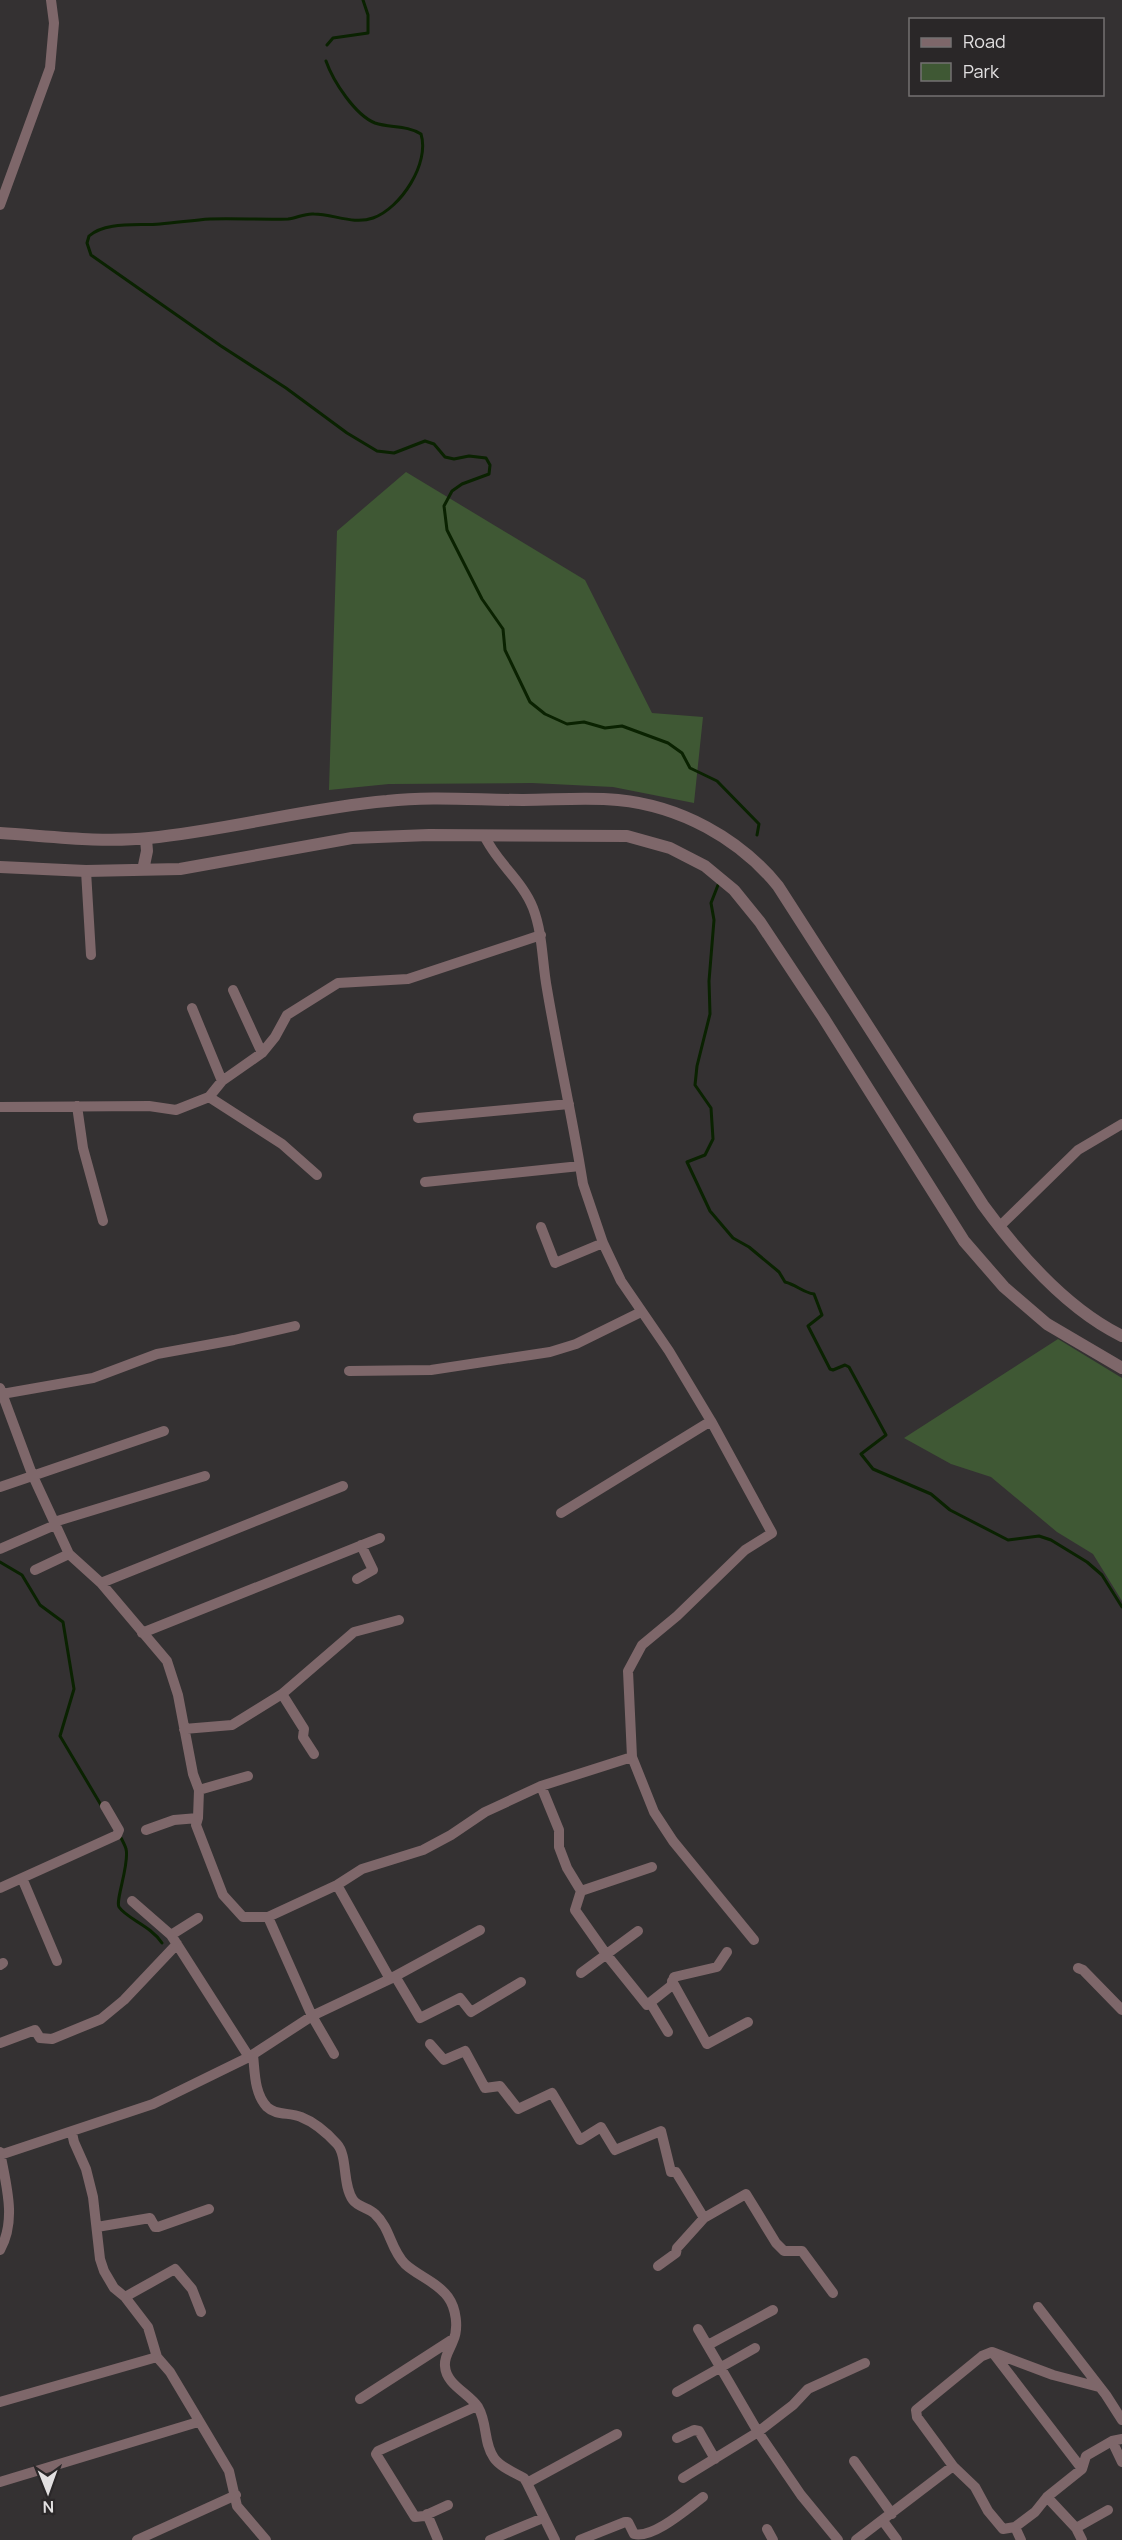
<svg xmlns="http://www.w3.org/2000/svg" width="1122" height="2540" font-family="Manrope,sans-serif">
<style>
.green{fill:#3f5834}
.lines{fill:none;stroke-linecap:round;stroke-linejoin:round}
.stream{stroke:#0a2201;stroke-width:3}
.minor{stroke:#7e676a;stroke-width:10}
.tertiary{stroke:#7e676a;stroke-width:12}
</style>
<rect width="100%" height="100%" fill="#343132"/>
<path class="green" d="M406,472l179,108 67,133 51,4 -9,86 -81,-16 -81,-4 -143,1 -60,6 8,-259z
M1058,1339l64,39v223l-29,-47 -36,-22 -66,-55 -40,-13 -47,-26z"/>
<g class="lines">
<path class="stream" d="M327,45l6,-7 35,-5v-18l-5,-15
M326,61c7,20 29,54 49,62 15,5 32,2 46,11 9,29 -20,74 -48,84 -19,7 -40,-4 -59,-4 -9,-1 -17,4 -26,5 -26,1 -52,-1 -78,0 -17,1 -34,4 -50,5 -22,2 -54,-3 -71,12l-2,7 4,12 130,91 65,42 61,45 30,18 17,2 31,-12 9,3 11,13 9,2 15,-3 17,2 4,7 -1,9 -27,10 -10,7 -8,15 3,24 35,69 21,30 2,21 25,52 15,12 22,10 17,-2 21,6 17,-2 46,17 14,10 8,15 27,13 42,43 -2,11
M718,885l-7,18 3,17 -5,61 1,33 -13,52 -2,19 16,23 2,31 -8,16 -18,7 23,49 23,27 16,9 30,25 6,10c12,3 17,10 29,12l8,21 -14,11 22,43 3,1 12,-5 4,2 37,68 -25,19 12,15 58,25 19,16 58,30 31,-4 12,4 36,22 15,13 20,32
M0,1562l22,13 18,30 23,17 11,67 -14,47 41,69
M120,1836c2,4 5,9 6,13 4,14 -11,52 -7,58 8,12 31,18 43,36"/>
<path class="minor" d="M0,205l50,-137 4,-45 -3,-23
M484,835c12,27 38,45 49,73 10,26 9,54 14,81 10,59 23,118 33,177l3,18 20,59 18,38 48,70 42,70 61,112 -27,17 -68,66 -35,29 -14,26 4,86 22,55 19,29 81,99
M86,871l5,84
M233,990l29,63
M192,1008l30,73
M209,1097l73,47 35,31
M77,1106l6,42 20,73
M0,1107l149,-1 27,4 33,-13 13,-16 40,-28 13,-16 12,-22 51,-32 70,-4 133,-44
M418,1118l151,-14
M425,1182l155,-16
M541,1227l14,36 48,-20
M999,1227l79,-77 44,-26
M349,1371l82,-1 119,-18 26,-8 65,-32
M0,1388l32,86 37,80 32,29 66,78 11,34 15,79 6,16 -1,28 -2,7 27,70 20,22h25l69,-32 25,-16 61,-19 28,-15 34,-23 56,-26 91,-29
M2,1394l91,-16 64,-24 77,-14 61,-14
M0,1487l164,-56
M561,1513l150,-92
M54,1522l151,-46
M0,1549l55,-24
M35,1570l34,-16
M357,1579l16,-9 -12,-25
M101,1583l242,-97
M142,1633l238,-95
M282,1694l22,35 -1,8 11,17
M184,1729l48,-4 50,-31 72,-62 45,-12
M541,1786l18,44v17l8,21 14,23
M199,1790l49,-14
M146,1830l28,-10 24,-2
M22,1878l35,83
M337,1885l53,94
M0,1888l117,-53 2,-5 -14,-24
M581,1891l-6,19 31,44 41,51 4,-1 17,28
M581,1891l71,-24
M132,1901l39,34 78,122
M268,1917l44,99 22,38
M171,1935l27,-17
M0,1965l3,-2
M1078,1968l5,2 39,40
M581,1973l57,-42
M395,1976l25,42 40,-20 11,14 50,-30
M672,1981l35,63 41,-22
M647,2005l24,-19 3,-9 43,-10 10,-15
M0,2043l35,-13 5,8 12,1 49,-20 23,-19 53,-56
M430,2044l14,16 21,-9 20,37 15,-2 18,23 34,-16 28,47 21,-13 14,23 46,-19 10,41h5l28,46
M253,2055c2,17 1,38 14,52 9,9 23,5 34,10 13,5 26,16 36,27 11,12 5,41 16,56 5,7 16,8 22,14 16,15 15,35 30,50 13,12 32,18 43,33 8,11 11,31 5,44 -3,9 -9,15 -8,25 1,19 24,27 33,41 10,17 5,35 16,51 6,9 21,15 30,20l3,5 28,57
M72,2133l2,9 12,27 7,28 7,62 4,12 10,17 11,9 23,30 9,30 13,15 59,99 8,35 29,34
M0,2152c6,33 17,68 0,98
M0,2155l153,-51 96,-47 63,-41 78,-37 90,-49
M97,2227l53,-9 5,9h3l51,-18
M658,2266l18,-13 1,-5 27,-30 42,-24 30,49 8,8h18l31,42
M125,2297l50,-28 17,20 9,23
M1038,2307l68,88 16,25
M698,2329l60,103 43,63 37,45
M708,2345l65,-35
M993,2353l89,116
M677,2392l78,-44
M360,2399l93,-60
M0,2402l157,-45
M677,2438l17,-8 5,1 16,28
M1112,2441l10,21
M854,2461l38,53
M683,2478l75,-46 35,-27 15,-16 57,-26
M0,2482l198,-60
M527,2483l90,-49
M1047,2497l29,31 6,12
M448,2505l-24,11 -9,1 -39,-63 2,-3 99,-45
M427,2514l11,26
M883,2521l14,19
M1015,2527l6,13
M1076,2528l32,-18
M767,2529l6,11
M1003,2529l-15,-18 -13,-24 -22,-21 -36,-49 -1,-7 66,-54 10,-4 61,23 46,12
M1003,2529l12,-2 20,-15 12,-15 35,-28 4,-13 26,-15 10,-2
M137,2540l99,-45
M490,2540l53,-22
M580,2540l45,-18h3l6,12c19,5 54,-26 69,-37
M856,2540l97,-74"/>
<path class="tertiary" d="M0,833c49,3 100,10 149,5 80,-8 158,-30 238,-37 44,-5 91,-1 136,-1 31,0 64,-3 95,0 62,6 121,38 160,86l205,319c35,48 84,104 139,131
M0,867l86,4 94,-2 172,-31 77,-3 198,1 43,12 35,18 29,24 26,32 63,95 141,224 40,46 43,37 75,44
M143,870l4,-19 -1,-12"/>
</g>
<rect x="909" y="18" width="195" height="78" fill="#2a2728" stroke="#747172" stroke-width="1.5"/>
<rect x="921" y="38" width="30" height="9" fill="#7e676a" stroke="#747172" stroke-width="1.5"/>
<text x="963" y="48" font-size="18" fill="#e2e0e1">Road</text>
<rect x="921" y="63" width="30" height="18" fill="#3f5834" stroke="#747172" stroke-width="1.5"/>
<text x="963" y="78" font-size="18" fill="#e2e0e1">Park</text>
<g transform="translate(48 2492) rotate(179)" stroke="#2a2728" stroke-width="4.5" paint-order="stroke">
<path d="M0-4.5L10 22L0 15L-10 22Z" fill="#e2e0e1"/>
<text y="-9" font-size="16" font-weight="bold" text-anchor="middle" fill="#e2e0e1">N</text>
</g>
</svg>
